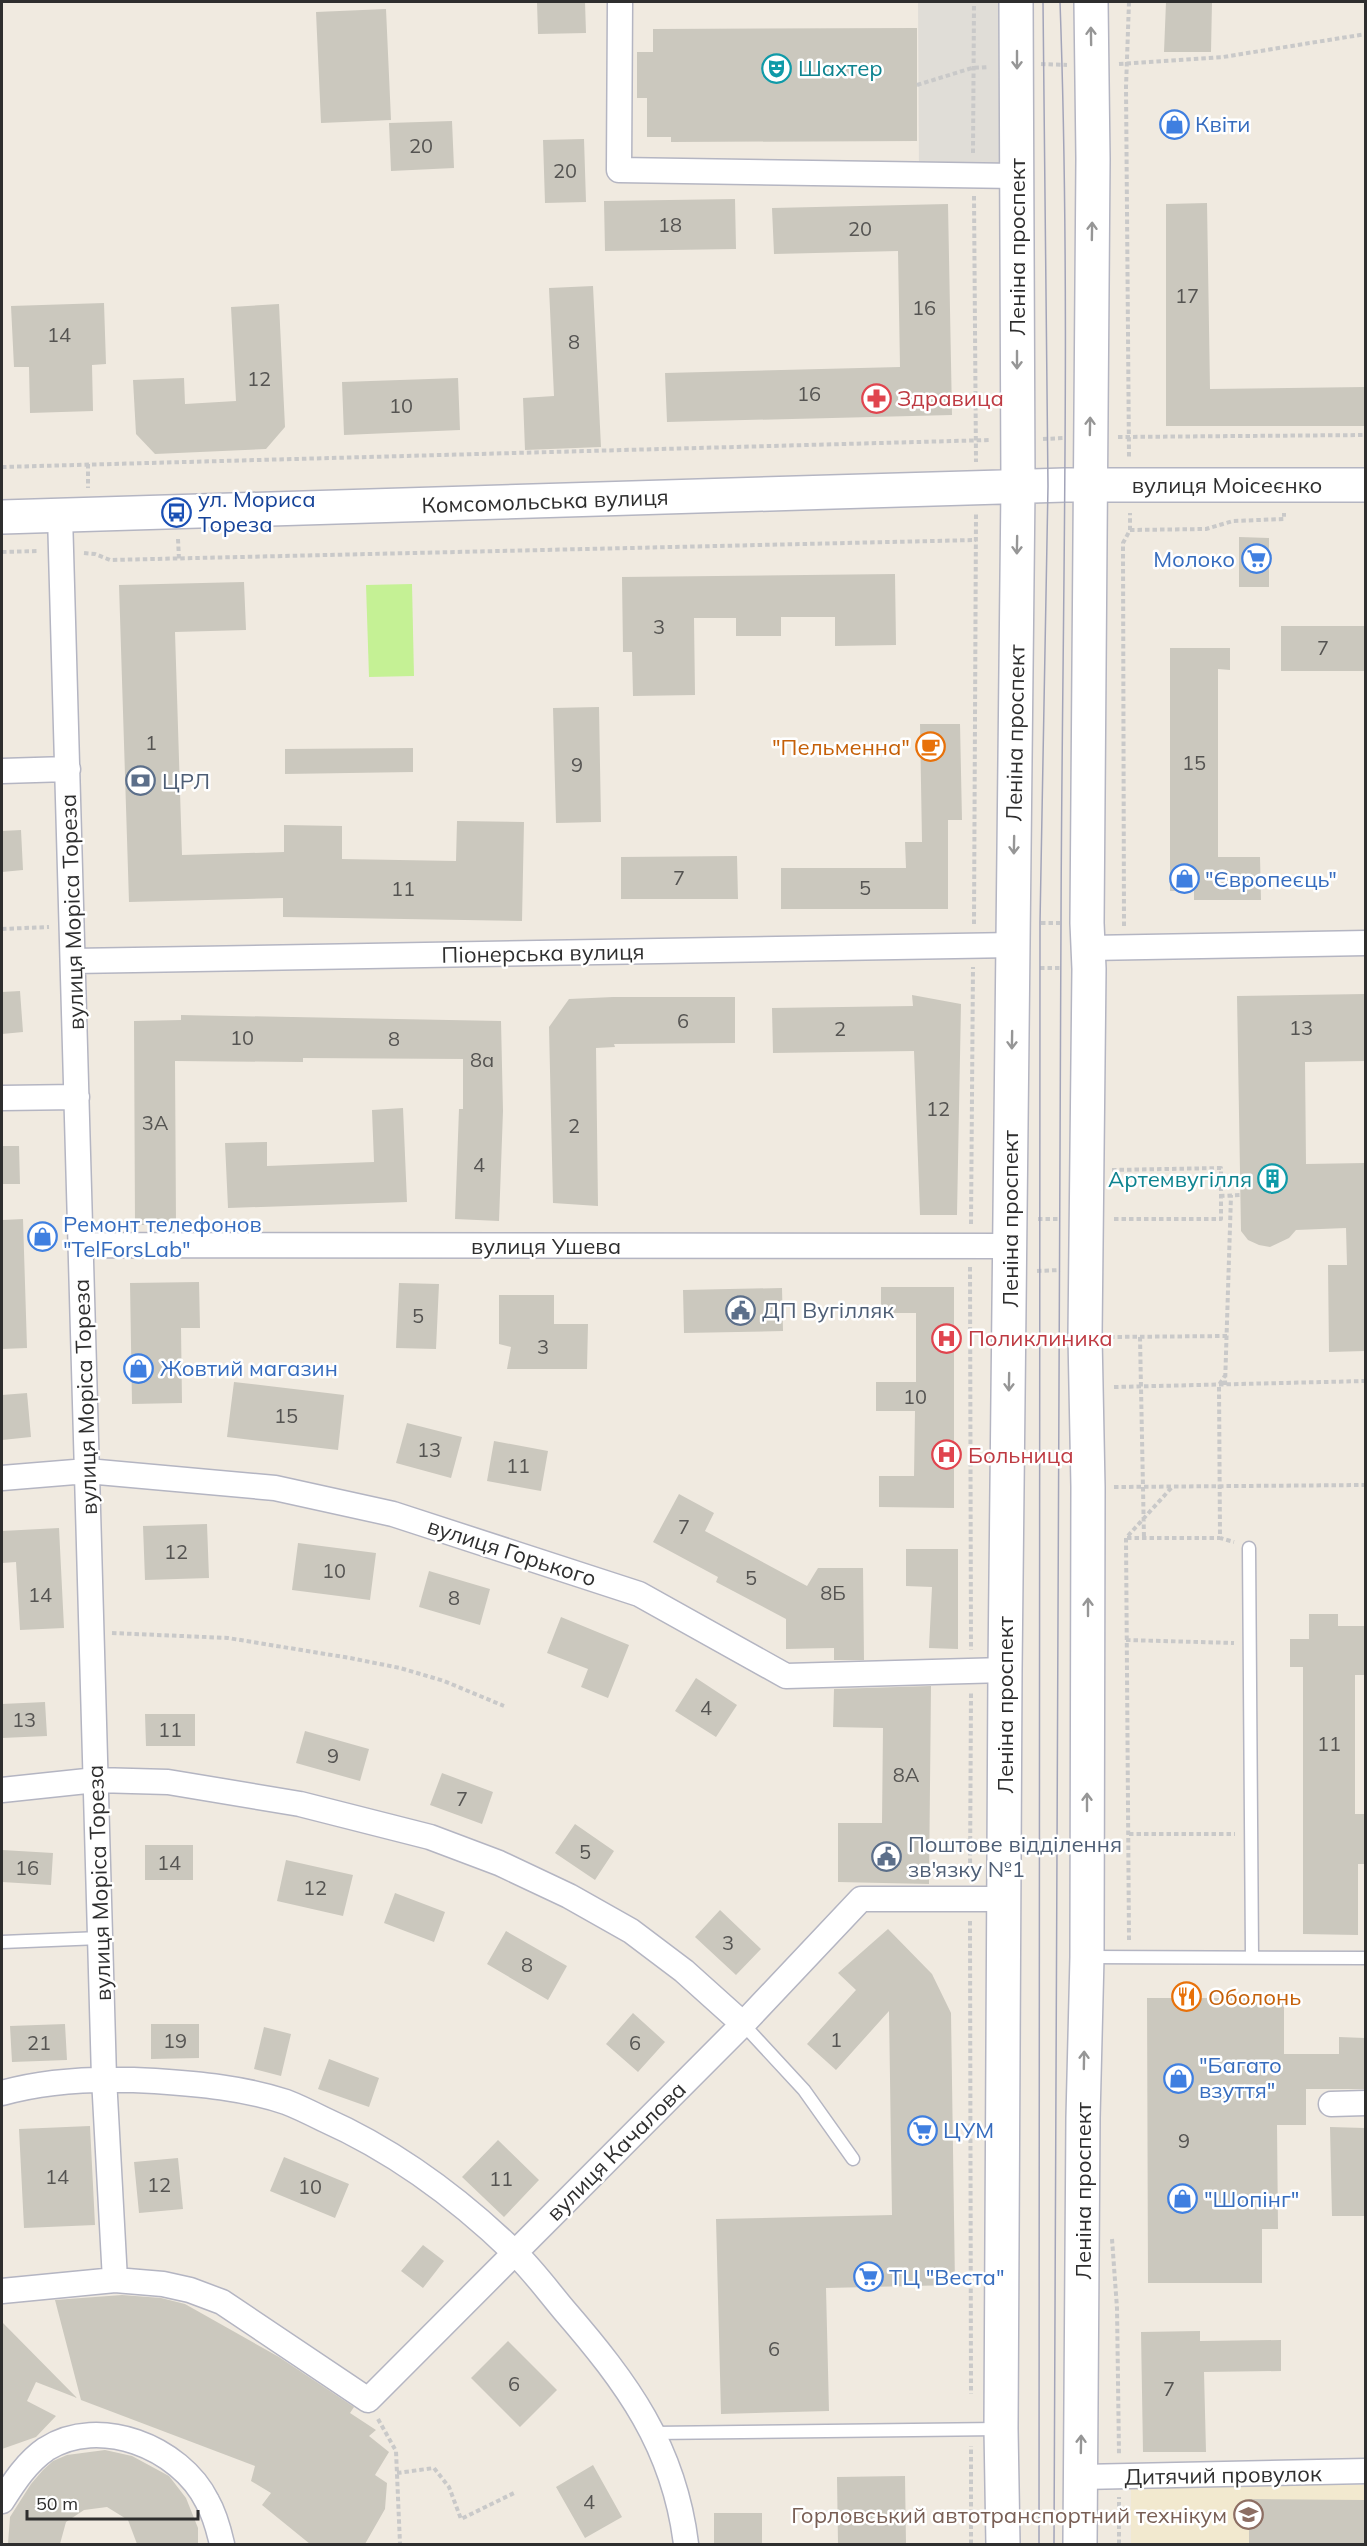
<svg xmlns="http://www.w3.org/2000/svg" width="1367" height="2546" font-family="Mulish,sans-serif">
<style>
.education{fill:#f2e9cf}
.pitch{fill:#c5f195}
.plaza{fill:#e0ddd7}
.building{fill:#cbc8be}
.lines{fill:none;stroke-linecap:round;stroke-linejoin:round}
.lane-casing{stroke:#b4b5c2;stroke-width:15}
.street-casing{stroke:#b4b5c2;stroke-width:27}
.secondary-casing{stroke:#b4b5c2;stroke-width:36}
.path{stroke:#c9c9c9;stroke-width:4;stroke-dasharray:4.5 3;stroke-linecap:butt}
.lane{stroke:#fff;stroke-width:12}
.street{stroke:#fff;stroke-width:24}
.secondary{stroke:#fff;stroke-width:33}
.tram{stroke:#a2a4b9;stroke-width:1.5}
.oneway{stroke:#969696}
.labels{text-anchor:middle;stroke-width:5;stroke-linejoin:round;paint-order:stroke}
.number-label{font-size:20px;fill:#555452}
.culture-label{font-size:22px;fill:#0d838f;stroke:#fff;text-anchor:start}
.shop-label{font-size:22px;fill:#366cbe;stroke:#fff;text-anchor:start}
.street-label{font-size:22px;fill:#2e2e2e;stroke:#fff}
.health-label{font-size:22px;fill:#be3a42;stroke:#fff;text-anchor:start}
.transit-label{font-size:22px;fill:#164399;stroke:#fff;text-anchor:start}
.food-label{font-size:22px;fill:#c56008;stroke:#fff;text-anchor:end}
.service-label{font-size:22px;fill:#4e5e75;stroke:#fff;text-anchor:start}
.education-label{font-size:22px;fill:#785e54;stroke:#fff;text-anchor:end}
</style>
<rect width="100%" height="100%" fill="#f0eae0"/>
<path class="education" d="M1131,2485h234v59h-234z"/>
<path class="pitch" d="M412,584l2,92 -45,1 -3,-92z"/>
<path class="plaza" d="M918,2h98v174l-97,-1z"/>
<path class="building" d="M537,2h48l1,31 -48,1z
M1166,2h46l-1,50h-47z
M386,9l5,111 -70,3 -5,-111z
M917,28v113l-246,1v-5h-24v-39h-10v-46h16v-23z
M452,121l2,47 -63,3 -2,-48z
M584,139l2,63 -41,1 -2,-63z
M735,199l1,50 -131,2 -1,-50z
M1207,203l3,186 155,-2v39h-199v-222z
M948,204l4,211 -285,7 -2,-49 235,-6 -2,-116 -124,3 -2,-46z
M593,286l8,161 -76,3 -2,-52 31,-2 -5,-108z
M104,303l2,61 -14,1 1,46 -63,2 -1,-46h-15l-3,-61z
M279,304l6,123 -19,22 -111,5 -19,-20 -3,-54 51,-2 1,26 51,-3 -5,-94z
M458,378l2,52 -116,5 -2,-53z
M1239,537l30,1v49h-30z
M895,574l1,71 -61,1v-29h-54v19h-45v-18h-42l1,77 -62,1 -1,-44h-9l-1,-75z
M244,582l2,48 -71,2 7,223 102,-3v-27l58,1v33l114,2 1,-40 67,1 -2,99 -239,-4v-19l-154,4 -10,-317z
M1281,626h84v45h-84z
M1170,648h60v22l-12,-1v188h42l1,43h-67v-9h-24z
M599,707l2,115 -45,1 -3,-115z
M920,724h40l2,96h-14v89h-167v-41h125l-1,-26h17z
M413,748v24l-128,2v-25z
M21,830l2,40 -21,2v-41z
M737,856l1,43h-117v-42z
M20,991l3,41 -21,2v-42z
M1365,994v67l-60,1 1,102 59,-1v188l-36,1 -1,-87h19l-1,-37 -50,2 -7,8 -19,9 -11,-2 -11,-5 -7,-9 -4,-235z
M912,995l49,9 -4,211h-37l-6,-164 -141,2 -1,-45 141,-2z
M613,997h122v46l-121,1 1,3 -19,1 2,158 -45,-3 -4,-176 20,-28z
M181,1015l320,6 2,90 -4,110 -44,-2 4,-110h4v-50l-160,-1v4l-128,-1 1,164h-41l-1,-204 47,-1z
M403,1108l4,94 -179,6 -3,-65 42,-1v24l107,-4 -2,-52z
M2,1146h17l1,38h-18z
M23,1219l4,129 -25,1v-129z
M199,1282l1,46h-19l1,75 -50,1 -2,-121z
M399,1283l40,1 -3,65 -40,-1z
M881,1287h73v221l-75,-1v-31h35l1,-65h-39v-29h40v-69h-35z
M782,1288l1,43 -99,2 -1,-43z
M499,1295h55v29h34l-1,45h-80l4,-22 -12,-3z
M234,1382l110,13 -6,55 -111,-13z
M27,1393l4,44 -29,3v-45z
M407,1423l55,14 -11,41 -55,-15z
M494,1441l54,10 -7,40 -54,-10z
M679,1494l35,19 -9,18 102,55 11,-18h45l1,92h-30v-12l-48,1v-30l-70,-37 2,-5 -65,-35z
M207,1524l2,54 -64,2 -2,-54z
M59,1528l5,100 -44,2 -4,-68 -14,1v-32z
M298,1543l78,10 -6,47 -78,-10z
M906,1549h52v100l-29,-1 3,-61 -26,-1z
M429,1571l61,18 -10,36 -61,-18z
M1309,1614h29v12h27v49h-10v139h10v50h-7v71l-55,-1v-267h-13v-28h19z
M561,1617l68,28 -21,53 -27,-11 7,-18 -41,-16z
M696,1678l41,27 -21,32 -41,-26z
M931,1686l-2,198 -91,-2v-59h44l1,-95 -50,-1 1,-38z
M45,1702l2,34 -45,2v-34z
M145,1714h50v32h-49z
M305,1731l64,18 -9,32 -64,-18z
M442,1773l51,19 -11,32 -52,-19z
M575,1824l39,27 -19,29 -40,-27z
M145,1845h48v35h-48z
M2,1850l51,3 -2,32 -49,-3z
M286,1860l67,15 -10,41 -66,-15z
M395,1893l50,19 -11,30 -50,-19z
M720,1910l41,39 -25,26 -41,-38z
M888,1929l44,45 19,39 4,272 -129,3 3,123 -108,3 -5,-195 176,-4 -3,-204 -53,59 -29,-26 49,-54 -18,-17z
M506,1931l61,35 -19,34 -61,-36z
M1147,1998h137v56h55v-17l26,1v51h-59v36h-29l1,104h-16v54h-114z
M633,2013l32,29 -27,30 -32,-28z
M65,2024l2,36 -55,2 -2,-36z
M151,2024h48v34l-48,1z
M264,2027l27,7 -10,42 -27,-7z
M329,2059l50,19 -10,29 -51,-18z
M90,2126l5,99 -71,3 -5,-99z
M1330,2127l35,1v88h-33z
M498,2140l41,40 -35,37 -42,-40z
M284,2157l65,27 -14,34 -65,-27z
M178,2158l5,51 -44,4 -5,-51z
M423,2245l21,16 -21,27 -22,-17z
M122,2295l39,3 24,6 94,53 75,50 -4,6 26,17 -7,6 20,16 -14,23 12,8 -2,26 -20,35h-55l-48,-39 9,-12 -20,-12 4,-15 -174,-66 -26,-100z
M2,2322l75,76 -41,-16 -9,19 29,15 -20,21 -34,12z
M1200,2331v10l81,-1v31l-77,1 2,80h-63l-2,-120z
M508,2341l49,49 -37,37 -49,-49z
M105,2450l27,6 37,20 17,22 12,30v16h-61l-9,-24 -21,-13 -23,3 -18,12 -6,22h-52l2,-27 21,-33 12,-14 10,-9 14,-6z
M593,2465l29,52 -37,21 -29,-51z
M905,2476l1,68h-68l-1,-67z
M1249,2499l116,1v44h-116z
M714,2513h48v31h-48z"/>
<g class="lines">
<defs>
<path id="lane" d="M1249,1548l3,408
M2,1942l98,-4
M1088,1957l278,1
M743,2024l61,66 49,69
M653,2433l346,-4"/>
<path id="street" d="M620,2l-1,168 397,6
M60,515l44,1563 11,202
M2,771l66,-2
M1089,948l277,-5
M73,961l941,-16
M2,1098l75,-1
M81,1245l930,1
M2,1478l85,-7 188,17 118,26 246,80 147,82 219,-6
M2,1790l94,-10 72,2 132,22 130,33 69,26 70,33 62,35 53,40 59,53
M2,2093c49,-14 103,-15 153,-12 44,3 89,7 131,21 13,5 25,11 37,17 72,32 134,78 190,132 19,18 35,40 51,59 63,73 110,136 122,234
M1331,2104l35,-1
M2,2291l113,-11 48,4 27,6 32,12 146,98 375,-376 118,-125h144
M1081,2477l285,-6
M2,2501c12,-19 25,-39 44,-52 53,-34 134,-2 161,52 7,12 12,30 15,43"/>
<path id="secondary" d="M2,517l1063,-32h301
M1003,2544l-2,-115 4,-759 13,-1183 -2,-485
M1080,2544l3,-426 4,-161 1,-470 -3,-151 4,-367 -2,-46 6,-764 -2,-157"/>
</defs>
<use href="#lane" class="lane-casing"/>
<use href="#street" class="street-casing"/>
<use href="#secondary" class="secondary-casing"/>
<path class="path" d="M1129,2l-3,85 3,370
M1041,64l26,1
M1119,64l104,-7 143,-23
M917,85l55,-17 17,-1
M973,153l1,-151
M974,196l2,266
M1118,437l248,-2
M1043,439l22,-1
M88,464v24
M2,467l988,-27
M1130,530l76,-1 27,-8 51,-2v-6
M178,539l1,20
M2,552l36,-1
M84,553l11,1 15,6 866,-20
M1041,923h19
M974,924l2,-410
M1124,926l-1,-383 7,-13v-17
M2,929l47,-2
M1040,968h22
M1112,1170l109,-2v51h-109
M1220,1196l21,-1
M1038,1219h22
M971,1224l2,-257
M970,1267l1,383
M1037,1271l23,-1
M1110,1337l118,-1
M1140,1337l4,201
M1226,1374l-7,11 1,153 14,4
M1225,1385l6,-190
M1114,1387l252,-6
M1114,1487l252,-2
M1127,1538h93
M112,1633l116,5 122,20 50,10 44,13 60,25
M1126,1640l108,3
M1129,1834h106
M970,1878l1,-185
M970,1921l1,473
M1129,1940l-3,-402 47,-52
M1112,2239l5,69 2,146
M378,2419l18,32 4,93
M397,2473l37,-5 15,19 12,32 53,-26
M971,2544v-98
M1119,2544v-47"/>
<use href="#lane" class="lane"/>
<use href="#street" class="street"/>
<use href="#secondary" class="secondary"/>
<path class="tram" d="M1039,2544l1,-1621 8,-437 -5,-484
M1054,2544c2,-540 4,-1081 7,-1622 1,-307 10,-614 -1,-920"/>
</g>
<defs><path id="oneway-shaft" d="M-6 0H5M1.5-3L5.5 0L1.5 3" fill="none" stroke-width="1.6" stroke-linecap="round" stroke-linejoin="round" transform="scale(1.5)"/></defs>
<g class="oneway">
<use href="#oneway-shaft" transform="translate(1091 36) rotate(-91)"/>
<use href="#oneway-shaft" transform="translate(1017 60) rotate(90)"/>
<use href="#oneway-shaft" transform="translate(1092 231) rotate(-89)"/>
<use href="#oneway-shaft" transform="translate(1017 360) rotate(90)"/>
<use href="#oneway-shaft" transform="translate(1090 426) rotate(-89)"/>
<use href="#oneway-shaft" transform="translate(1017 545) rotate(91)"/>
<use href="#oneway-shaft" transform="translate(1014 845) rotate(91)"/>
<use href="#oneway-shaft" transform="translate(1012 1040) rotate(91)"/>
<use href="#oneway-shaft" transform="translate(1009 1382) rotate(91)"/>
<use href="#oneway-shaft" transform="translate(1088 1607) rotate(-90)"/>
<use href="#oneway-shaft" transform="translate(1087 1802) rotate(-90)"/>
<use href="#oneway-shaft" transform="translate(1084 2060) rotate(-89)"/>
<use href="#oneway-shaft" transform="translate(1081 2444) rotate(-89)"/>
</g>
<defs>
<symbol id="theatre-ring" viewBox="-11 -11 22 22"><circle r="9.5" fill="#fff" stroke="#0f9aa8" stroke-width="1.5"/><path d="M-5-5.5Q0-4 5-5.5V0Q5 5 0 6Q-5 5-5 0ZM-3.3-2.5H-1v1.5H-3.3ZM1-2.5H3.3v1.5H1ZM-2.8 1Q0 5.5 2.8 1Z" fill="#0f9aa8"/></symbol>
<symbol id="shop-ring" viewBox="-11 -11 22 22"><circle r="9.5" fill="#fff" stroke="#3f7fe0" stroke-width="1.5"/><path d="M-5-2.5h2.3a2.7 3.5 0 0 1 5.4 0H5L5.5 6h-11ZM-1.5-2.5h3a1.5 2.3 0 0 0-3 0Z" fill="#3f7fe0"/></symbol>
<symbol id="pharmacy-ring" viewBox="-11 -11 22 22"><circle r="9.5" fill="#fff" stroke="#e0444e" stroke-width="1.5"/><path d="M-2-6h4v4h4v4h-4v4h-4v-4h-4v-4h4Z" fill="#e0444e"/></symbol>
<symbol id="bus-ring" viewBox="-11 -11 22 22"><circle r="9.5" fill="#fff" stroke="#1a4fb4" stroke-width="1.5"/><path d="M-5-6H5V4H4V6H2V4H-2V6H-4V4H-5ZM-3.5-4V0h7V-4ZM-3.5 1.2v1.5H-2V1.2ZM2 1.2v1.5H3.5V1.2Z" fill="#1a4fb4"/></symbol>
<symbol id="supermarket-ring" viewBox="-11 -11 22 22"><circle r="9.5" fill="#fff" stroke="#3f7fe0" stroke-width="1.5"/><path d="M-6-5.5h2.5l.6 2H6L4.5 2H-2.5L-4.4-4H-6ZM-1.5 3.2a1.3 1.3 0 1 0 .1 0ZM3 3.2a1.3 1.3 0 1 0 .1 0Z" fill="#3f7fe0"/></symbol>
<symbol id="cafe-ring" viewBox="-11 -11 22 22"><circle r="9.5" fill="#fff" stroke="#e8710a" stroke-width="1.5"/><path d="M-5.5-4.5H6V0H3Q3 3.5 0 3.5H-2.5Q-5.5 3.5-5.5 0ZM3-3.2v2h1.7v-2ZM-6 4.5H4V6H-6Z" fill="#e8710a"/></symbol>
<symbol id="bank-ring" viewBox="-11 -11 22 22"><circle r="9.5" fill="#fff" stroke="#5c6f8a" stroke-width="1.5"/><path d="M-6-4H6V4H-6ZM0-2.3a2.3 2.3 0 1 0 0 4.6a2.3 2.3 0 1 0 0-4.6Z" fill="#5c6f8a"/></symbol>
<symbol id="building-ring" viewBox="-11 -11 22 22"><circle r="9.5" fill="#fff" stroke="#0f9aa8" stroke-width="1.5"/><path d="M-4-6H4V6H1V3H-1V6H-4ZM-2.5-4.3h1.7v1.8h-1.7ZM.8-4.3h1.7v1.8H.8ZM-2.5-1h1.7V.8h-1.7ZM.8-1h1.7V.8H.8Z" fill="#0f9aa8"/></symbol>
<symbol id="civic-ring" viewBox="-11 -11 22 22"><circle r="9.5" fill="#fff" stroke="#5c6f8a" stroke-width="1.5"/><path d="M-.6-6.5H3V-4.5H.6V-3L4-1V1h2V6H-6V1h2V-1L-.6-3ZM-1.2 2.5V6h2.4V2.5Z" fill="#5c6f8a"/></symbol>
<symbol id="hospital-ring" viewBox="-11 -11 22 22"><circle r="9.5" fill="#fff" stroke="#e0444e" stroke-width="1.5"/><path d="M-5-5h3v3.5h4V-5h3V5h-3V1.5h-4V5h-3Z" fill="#e0444e"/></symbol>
<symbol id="restaurant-ring" viewBox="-11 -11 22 22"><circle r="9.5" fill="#fff" stroke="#e8710a" stroke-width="1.5"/><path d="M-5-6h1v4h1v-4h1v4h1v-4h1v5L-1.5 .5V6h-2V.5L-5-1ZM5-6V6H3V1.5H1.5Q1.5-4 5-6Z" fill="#e8710a"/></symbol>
<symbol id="university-ring" viewBox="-11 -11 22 22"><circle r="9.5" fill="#fff" stroke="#8d6e63" stroke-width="1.5"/><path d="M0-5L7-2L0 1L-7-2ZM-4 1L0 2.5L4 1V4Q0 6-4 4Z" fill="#8d6e63"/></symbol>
</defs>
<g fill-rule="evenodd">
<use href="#theatre-ring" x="760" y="52" width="33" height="33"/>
<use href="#shop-ring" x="1158" y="108" width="33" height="33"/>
<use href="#pharmacy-ring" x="860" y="382" width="33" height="33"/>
<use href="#bus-ring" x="160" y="496" width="33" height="33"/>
<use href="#supermarket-ring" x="1240" y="542" width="33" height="33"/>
<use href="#cafe-ring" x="914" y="730" width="33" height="33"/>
<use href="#bank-ring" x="124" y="764" width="33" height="33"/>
<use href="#shop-ring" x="1168" y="862" width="33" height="33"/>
<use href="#building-ring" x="1256" y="1162" width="33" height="33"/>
<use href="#shop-ring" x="26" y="1220" width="33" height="33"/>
<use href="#civic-ring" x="724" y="1294" width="33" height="33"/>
<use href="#hospital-ring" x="930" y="1322" width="33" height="33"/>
<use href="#shop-ring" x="122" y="1352" width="33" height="33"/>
<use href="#hospital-ring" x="930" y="1438" width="33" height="33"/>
<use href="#civic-ring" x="870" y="1840" width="33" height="33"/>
<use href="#restaurant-ring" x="1170" y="1980" width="33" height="33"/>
<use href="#shop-ring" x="1162" y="2062" width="33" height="33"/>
<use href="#supermarket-ring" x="906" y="2114" width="33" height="33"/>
<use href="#shop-ring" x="1166" y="2182" width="33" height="33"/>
<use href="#supermarket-ring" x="852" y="2260" width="33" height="33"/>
<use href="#university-ring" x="1232" y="2498" width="33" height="33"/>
</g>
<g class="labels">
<g class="number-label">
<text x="421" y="153">20</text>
<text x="565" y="178">20</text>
<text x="670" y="232">18</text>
<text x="860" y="236">20</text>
<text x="1187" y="303">17</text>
<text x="924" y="315">16</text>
<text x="59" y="342">14</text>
<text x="574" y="349">8</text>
<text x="259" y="386">12</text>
<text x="809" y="401">16</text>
<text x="401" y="413">10</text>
<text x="659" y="634">3</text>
<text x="1323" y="655">7</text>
<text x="151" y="750">1</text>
<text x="1194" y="770">15</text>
<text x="577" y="772">9</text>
<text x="679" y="885">7</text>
<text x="865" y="895">5</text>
<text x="403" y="896">11</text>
<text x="683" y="1028">6</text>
<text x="1301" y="1035">13</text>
<text x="840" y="1036">2</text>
<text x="242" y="1045">10</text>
<text x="394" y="1046">8</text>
<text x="482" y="1067">8а</text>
<text x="938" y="1116">12</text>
<text x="155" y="1130">3А</text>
<text x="574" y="1133">2</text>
<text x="479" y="1172">4</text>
<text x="418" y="1323">5</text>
<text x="543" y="1354">3</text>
<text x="915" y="1404">10</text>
<text x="286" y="1423">15</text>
<text x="429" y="1457">13</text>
<text x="518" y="1473">11</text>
<text x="684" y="1534">7</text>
<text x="176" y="1559">12</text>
<text x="334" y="1578">10</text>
<text x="751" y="1585">5</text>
<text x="833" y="1600">8Б</text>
<text x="40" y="1602">14</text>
<text x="454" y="1605">8</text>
<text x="706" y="1715">4</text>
<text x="24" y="1727">13</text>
<text x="170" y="1737">11</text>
<text x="1329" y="1751">11</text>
<text x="333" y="1763">9</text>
<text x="906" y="1782">8А</text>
<text x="462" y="1806">7</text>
<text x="585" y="1859">5</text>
<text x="169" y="1870">14</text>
<text x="27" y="1875">16</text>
<text x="315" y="1895">12</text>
<text x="728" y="1950">3</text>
<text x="527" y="1972">8</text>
<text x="836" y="2047">1</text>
<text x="175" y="2048">19</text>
<text x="39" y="2050">21</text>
<text x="635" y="2050">6</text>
<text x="1184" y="2148">9</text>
<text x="57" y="2184">14</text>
<text x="501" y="2186">11</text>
<text x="159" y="2192">12</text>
<text x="310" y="2194">10</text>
<text x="774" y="2356">6</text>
<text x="514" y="2391">6</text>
<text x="1169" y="2396">7</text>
<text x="589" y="2509">4</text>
</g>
<g class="culture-label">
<text x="798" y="76">Шахтер</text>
<text x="1252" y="1187" text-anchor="end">Артемвугілля</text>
</g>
<g class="shop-label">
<text x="1195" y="132">Квіти</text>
<text x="1235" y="567" text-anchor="end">Молоко</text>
<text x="1205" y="887">"Європеєць"</text>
<text x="63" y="1232">Ремонт телефонов<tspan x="63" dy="25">"TelForsLab"</tspan></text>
<text x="160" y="1376">Жовтий магазин</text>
<text x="1199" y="2073">"Багато<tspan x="1199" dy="25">взуття"</tspan></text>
<text x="943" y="2138">ЦУМ</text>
<text x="1204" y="2207">"Шопінг"</text>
<text x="889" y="2285">ТЦ "Веста"</text>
</g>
<g class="street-label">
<text transform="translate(1017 247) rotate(-90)" y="8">Леніна проспект</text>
<text x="1227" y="493">вулиця Моісеєнко</text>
<text transform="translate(545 501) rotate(-2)" y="8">Комсомольська вулиця</text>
<text transform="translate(1015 733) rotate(-89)" y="8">Леніна проспект</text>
<text transform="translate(72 912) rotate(-92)" y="8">вулиця Моріса Тореза</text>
<text transform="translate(543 953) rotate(-1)" y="8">Піонерська вулиця</text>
<text transform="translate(1010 1219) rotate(-90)" y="8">Леніна проспект</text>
<text x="546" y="1254">вулиця Ушева</text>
<text transform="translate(85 1397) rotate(-92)" y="8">вулиця Моріса Тореза</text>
<text transform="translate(512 1552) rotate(18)" y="8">вулиця Горького</text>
<text transform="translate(1005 1705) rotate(-90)" y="8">Леніна проспект</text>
<text transform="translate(99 1883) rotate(-92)" y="8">вулиця Моріса Тореза</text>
<text transform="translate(616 2151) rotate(-45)" y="8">вулиця Качалова</text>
<text transform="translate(1083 2191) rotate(-90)" y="8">Леніна проспект</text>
<text transform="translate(1223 2475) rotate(-1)" y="8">Дитячий провулок</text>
</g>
<g class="health-label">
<text x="897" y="406">Здравица</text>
<text x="968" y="1346">Поликлиника</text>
<text x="968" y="1463">Больница</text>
</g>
<g class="transit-label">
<text x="198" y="507">ул. Мориса<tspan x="198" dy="25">Тореза</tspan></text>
</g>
<g class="food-label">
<text x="910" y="755">"Пельменна"</text>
<text x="1208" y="2005" text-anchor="start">Оболонь</text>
</g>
<g class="service-label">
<text x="162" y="789">ЦРЛ</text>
<text x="762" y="1318">ДП Вугілляк</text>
<text x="908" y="1852">Поштове відділення<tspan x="908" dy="25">зв'язку №1</tspan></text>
</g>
<g class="education-label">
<text x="1227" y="2523">Горловський автотранспортний технікум</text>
</g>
</g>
<rect width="1367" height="2546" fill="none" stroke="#2e2e2e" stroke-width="6"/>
<path d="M27 2510v9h171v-9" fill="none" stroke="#2e2e2e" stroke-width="3"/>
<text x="36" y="2510" font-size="18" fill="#2e2e2e" stroke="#ffffff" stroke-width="4.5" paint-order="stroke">50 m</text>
</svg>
